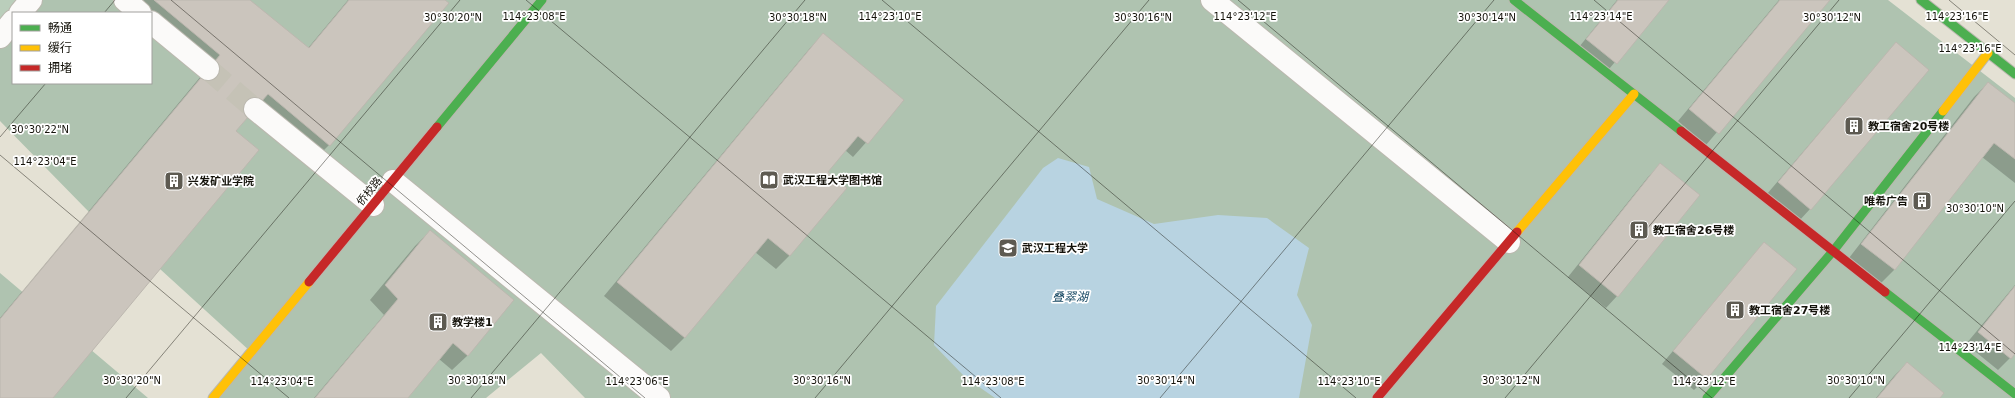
<svg xmlns="http://www.w3.org/2000/svg" width="2015" height="398" font-family="'DejaVu Sans','Noto Sans SC',sans-serif">
<style>
.green{fill:#bacebb}
.forest{fill:#afc3b0}
.water{fill:#b8d3e1}
.shadow{fill:#0003}
.building{fill:#cbc5bd;stroke:#bcb7af}
.lines{fill:none;stroke-linecap:round;stroke-linejoin:round}
.street-tunnel{stroke:#c5c2b6;stroke-width:22;stroke-dasharray:22 11;stroke-linecap:butt}
.street-casing{stroke:#bbb8af;stroke-width:24}
.fast-casing{stroke:#bbb8af;stroke-width:11}
.slow-casing{stroke:#bbb8af;stroke-width:11}
.jam-casing{stroke:#bbb8af;stroke-width:11}
.street{stroke:#fbfaf9;stroke-width:22}
.fast{stroke:#4caf50;stroke-width:9}
.slow{stroke:#ffc107;stroke-width:9}
.jam{stroke:#c62828;stroke-width:9}
.ticks{fill:none;stroke:#14120a;stroke-width:1;stroke-opacity:0.45}
.labels{text-anchor:middle;stroke-width:3.5;stroke-linejoin:round;paint-order:stroke}
.poi-label{font-size:11px;font-weight:bold;fill:#14120a;stroke:#fff;text-anchor:start}
.street-label{font-size:11px;fill:#14120a;stroke:#fff}
.water-label{font-size:12px;font-style:italic;fill:#164762;stroke:#fff}
.ticks-label{font-size:10px;text-anchor:middle;fill:#14120a;stroke:#fff;stroke-width:3.5;stroke-linejoin:round;paint-order:stroke}
</style>
<rect width="100%" height="100%" fill="#e4e1d4"/>
<path class="green" d="M0,0h31l-31,37z"/>
<path class="forest" d="M30,0h1858l127,98v300h-1430l-44,-45 -55,45h-273l38,-46 -91,-83 -71,-57 -89,-91v-84l13,-16v62h138v-70h-131z
M0,273l148,125h-148z"/>
<path class="water" d="M1058,158l31,9 8,32 57,25 64,-9 49,3 42,30 -12,47 15,30 -13,73h-304l-30,-21 -31,-32 2,-39 107,-138z"/>
<path class="shadow" d="M121,0h128l59,48 40,-48h96l-115,145 -15,15 -61,-50 -18,22 -183,266h-52v-80l206,-248z
M1617,0h50l-63,75 -29,-23z
M1779,0h50l-123,145 -28,-24z
M823,35l80,66 -50,56 -8,-7 -19,22 19,16 -56,68 -13,13 -21,-17 -71,86 -13,13 -67,-55 206,-248z
M1896,43l-86,166 -11,12 -32,-27z
M1988,83l27,21v79l-33,-26 -88,113 -13,13 -32,-25 125,-161z
M1660,165l-43,131 -11,12 -38,-31 80,-100z
M430,231l83,70 -46,55 -15,14 -13,-11 -32,39h-93l70,-83 -14,-15 45,-54z
M1764,243l-58,135 -12,12 -32,-26z
M2015,285v68l-17,17 -32,-26z
M1907,363l31,35h-62l18,-22z"/>
<path class="building" d="M154,0h96l59,48 40,-48h96l4,3 -119,143 -62,-52 -32,37 23,19 -206,248h-53v-79l220,-264z
M1618,0h51l-52,64 -31,-25z
M1780,0h50l-111,134 -30,-25z
M823,33l81,67 -36,44 -10,-8 -30,36 19,16 -57,68 -22,-18 -83,100 -68,-56z
M1896,42l33,28 -118,140 -33,-28z
M1988,82l27,21v56l-21,-16 -99,127 -34,-26z
M1660,163l40,32 -82,102 -39,-32z
M430,230l84,70 -46,56 -15,-13 -45,55h-93l83,-99 -13,-14z
M1764,242l33,27 -90,110 -34,-28z
M2015,286v68l-4,5 -33,-27z
M1907,362l37,31 -4,5h-63z"/>
<g class="lines">
<path class="street-tunnel" d="M208,69l47,40"/>
<defs>
<path id="street" d="M125,0l15,13
M1212,0l297,242
M20,13l11,-13
M151,22l57,47
M0,37l13,-16
M255,109l118,96
M393,181l266,217"/>
<path id="fast" d="M1514,0l167,131
M1921,0l94,74
M437,127l105,-127
M1885,292l130,102
M1707,398l127,-148 109,-139"/>
<path id="slow" d="M1943,111l45,-58
M1517,232l117,-138
M213,398l96,-116"/>
<path id="jam" d="M1681,131l204,161
M309,282l128,-155
M1377,398l140,-166"/>
</defs>
<use href="#street" class="street-casing"/>
<use href="#fast" class="fast-casing"/>
<use href="#slow" class="slow-casing"/>
<use href="#jam" class="jam-casing"/>
<use href="#street" class="street"/>
<use href="#fast" class="fast"/>
<use href="#slow" class="slow"/>
<use href="#jam" class="jam"/>
</g>
<path class="ticks" d="M171,0l474,398M526,0l475,398M882,0l474,398M1238,0l474,398M1594,0l421,354M1949,0l66,55M104,13l11,-13M0,137l46,-54M0,155l289,243M126,398l334,-398M471,398l334,-398M815,398l334,-398M1160,398l334,-398M1505,398l334,-398M1849,398l166,-197"/>
<defs>
<symbol id="building-square" viewBox="-11 -11 22 22"><rect x="-9" y="-9" width="18" height="18" rx="4" fill="#5d5a51" stroke="#fff"/><path d="M-4-6H4V6H1V3H-1V6H-4ZM-2.5-4.3h1.7v1.8h-1.7ZM.8-4.3h1.7v1.8H.8ZM-2.5-1h1.7V.8h-1.7ZM.8-1h1.7V.8H.8Z" fill="#fff"/></symbol>
<symbol id="library-square" viewBox="-11 -11 22 22"><rect x="-9" y="-9" width="18" height="18" rx="4" fill="#5d5a51" stroke="#fff"/><path d="M-6-4Q-3-5.5-.7-3.5V5Q-3 3-6 4ZM6-4Q3-5.5 .7-3.5V5Q3 3 6 4Z" fill="#fff"/></symbol>
<symbol id="university-square" viewBox="-11 -11 22 22"><rect x="-9" y="-9" width="18" height="18" rx="4" fill="#5d5a51" stroke="#fff"/><path d="M0-5L7-2L0 1L-7-2ZM-4 1L0 2.5L4 1V4Q0 6-4 4Z" fill="#fff"/></symbol>
</defs>
<g fill-rule="evenodd">
<use href="#building-square" x="1843" y="115" width="22" height="22"/>
<use href="#library-square" x="758" y="169" width="22" height="22"/>
<use href="#building-square" x="163" y="170" width="22" height="22"/>
<use href="#building-square" x="1911" y="190" width="22" height="22"/>
<use href="#building-square" x="1628" y="219" width="22" height="22"/>
<use href="#university-square" x="997" y="237" width="22" height="22"/>
<use href="#building-square" x="1724" y="299" width="22" height="22"/>
<use href="#building-square" x="427" y="311" width="22" height="22"/>
</g>
<g class="labels">
<g class="poi-label">
<text x="1868" y="130">教工宿舍20号楼</text>
<text x="783" y="184">武汉工程大学图书馆</text>
<text x="188" y="185">兴发矿业学院</text>
<text x="1908" y="205" text-anchor="end">唯希广告</text>
<text x="1653" y="234">教工宿舍26号楼</text>
<text x="1022" y="252">武汉工程大学</text>
<text x="1749" y="314">教工宿舍27号楼</text>
<text x="452" y="326">教学楼1</text>
</g>
<g class="street-label">
<text transform="translate(369 191) rotate(-51)" y="4">侨校路</text>
</g>
<g class="water-label">
<text x="1070" y="301">叠翠湖</text>
</g>
</g>
<g class="ticks-label">
<text x="534" y="20">114°23'08"E</text>
<text x="1601" y="20">114°23'14"E</text>
<text x="890" y="20">114°23'10"E</text>
<text x="1245" y="20">114°23'12"E</text>
<text x="1957" y="20">114°23'16"E</text>
<text x="453" y="21">30°30'20"N</text>
<text x="798" y="21">30°30'18"N</text>
<text x="1143" y="21">30°30'16"N</text>
<text x="1487" y="21">30°30'14"N</text>
<text x="1832" y="21">30°30'12"N</text>
<text x="1970" y="52">114°23'16"E</text>
<text x="40" y="133">30°30'22"N</text>
<text x="45" y="165">114°23'04"E</text>
<text x="1975" y="212">30°30'10"N</text>
<text x="1970" y="351">114°23'14"E</text>
<text x="132" y="384">30°30'20"N</text>
<text x="477" y="384">30°30'18"N</text>
<text x="822" y="384">30°30'16"N</text>
<text x="1166" y="384">30°30'14"N</text>
<text x="1511" y="384">30°30'12"N</text>
<text x="1856" y="384">30°30'10"N</text>
<text x="282" y="385">114°23'04"E</text>
<text x="637" y="385">114°23'06"E</text>
<text x="993" y="385">114°23'08"E</text>
<text x="1349" y="385">114°23'10"E</text>
<text x="1704" y="385">114°23'12"E</text>
</g>
<rect x="12" y="12" width="140" height="72" fill="#ffffff" stroke="#a1a09d"/>
<rect x="20" y="25" width="20" height="6" fill="#4caf50" stroke="#a1a09d"/>
<text x="48" y="32" font-size="12" fill="#14120a">畅通</text>
<rect x="20" y="45" width="20" height="6" fill="#ffc107" stroke="#a1a09d"/>
<text x="48" y="52" font-size="12" fill="#14120a">缓行</text>
<rect x="20" y="65" width="20" height="6" fill="#c62828" stroke="#a1a09d"/>
<text x="48" y="72" font-size="12" fill="#14120a">拥堵</text>
</svg>
